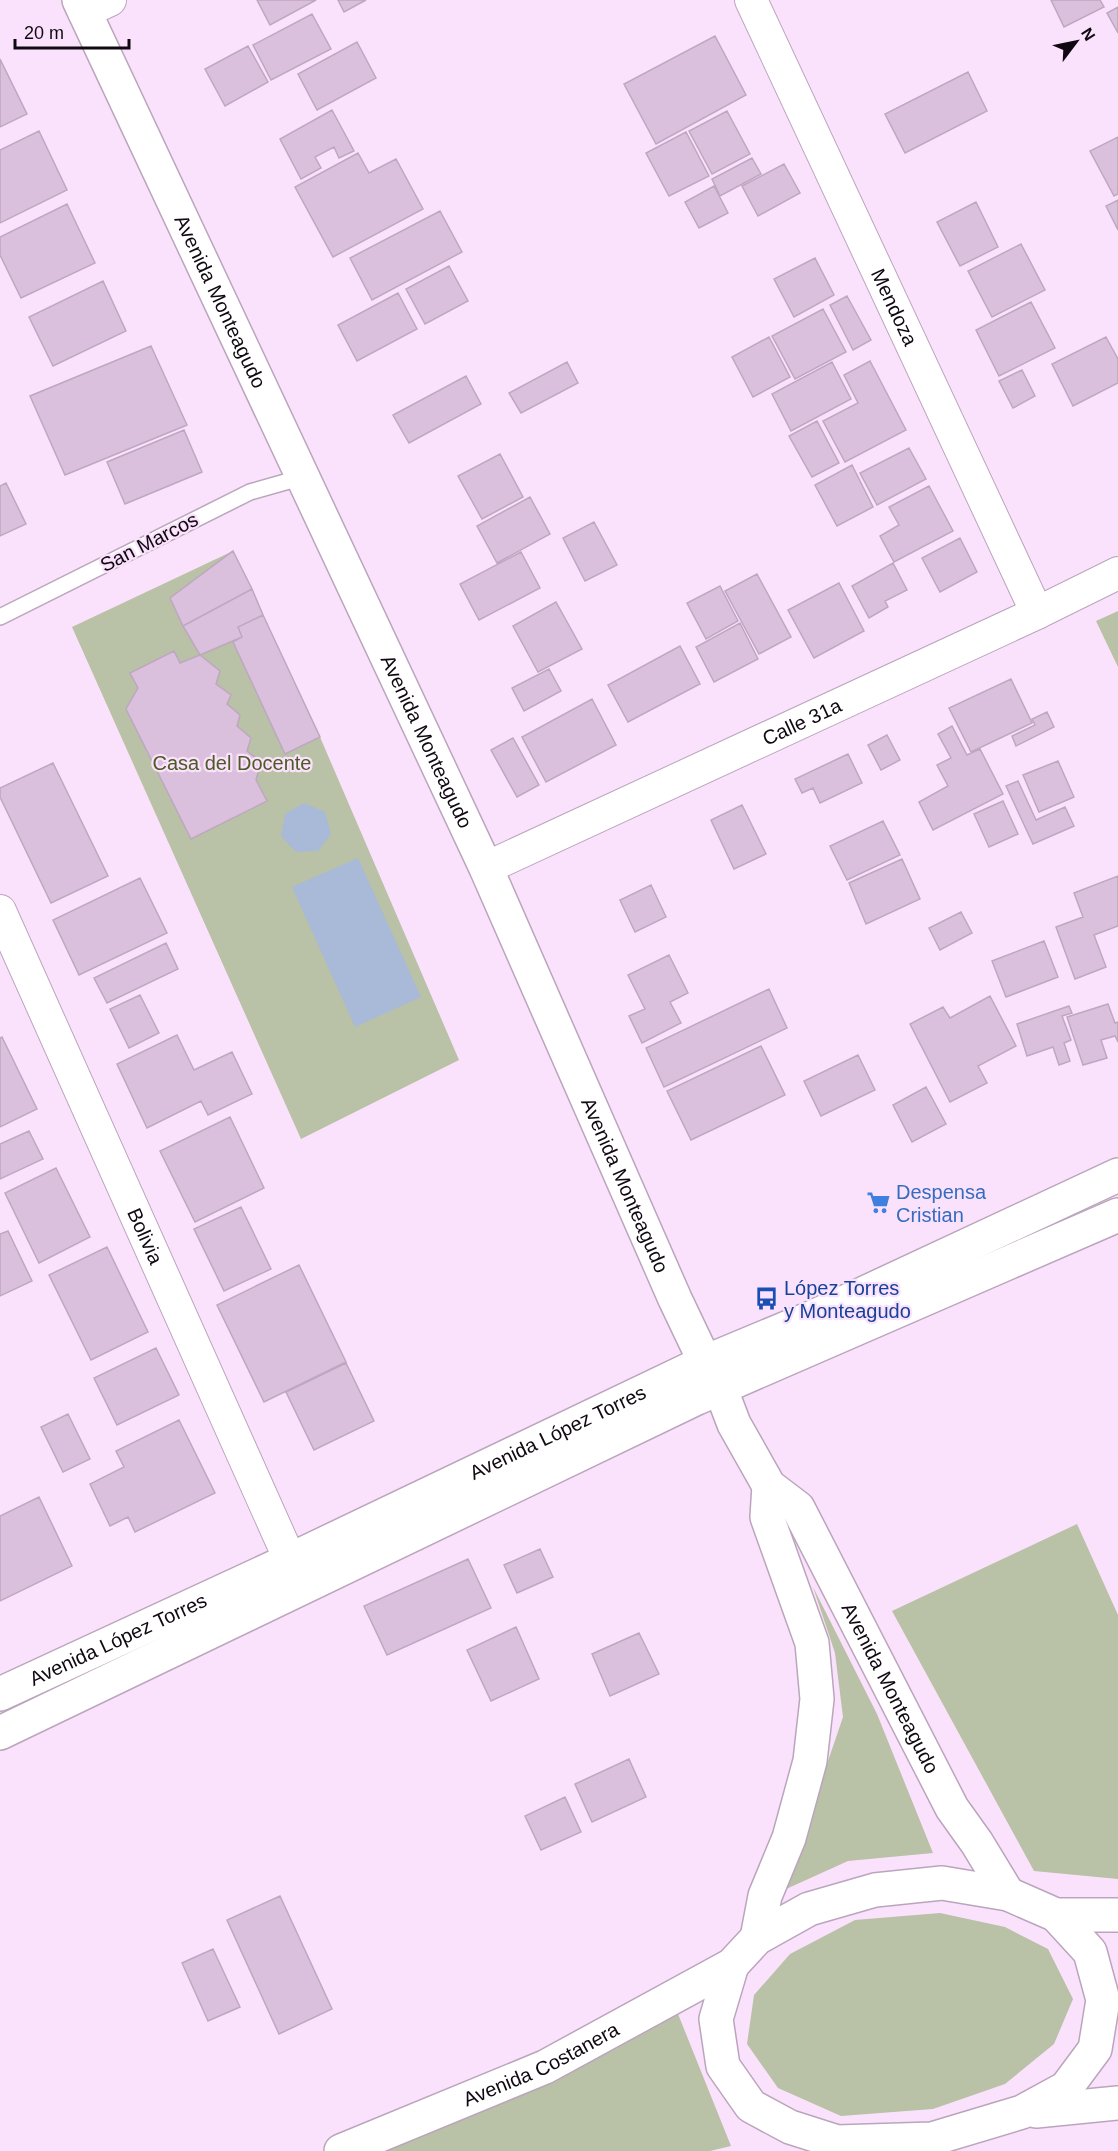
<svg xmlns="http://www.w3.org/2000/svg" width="1118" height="2151" font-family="Helvetica,sans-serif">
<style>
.green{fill:#b9c1a6}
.water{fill:#a9b9d8}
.building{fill:#dac0dc;stroke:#bea7c0;stroke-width:1.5}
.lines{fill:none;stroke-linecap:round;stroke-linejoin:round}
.service-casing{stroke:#bba5bd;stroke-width:18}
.minor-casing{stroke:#bba5bd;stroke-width:34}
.secondary-casing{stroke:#bba5bd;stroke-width:36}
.service{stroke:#fff;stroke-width:15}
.minor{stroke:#fff;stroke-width:32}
.secondary{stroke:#fff;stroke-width:33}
.labels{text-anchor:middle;stroke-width:4.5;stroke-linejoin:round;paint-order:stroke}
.street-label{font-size:20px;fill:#100911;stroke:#fbe2fc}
.park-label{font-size:20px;fill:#4c5a25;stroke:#fbe2fc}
.shop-label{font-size:20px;fill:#366cbe;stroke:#fbe2fc;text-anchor:start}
.transit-label{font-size:20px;fill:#164399;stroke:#fbe2fc;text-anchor:start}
</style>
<rect width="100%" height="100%" fill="#fbe2fc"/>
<path class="green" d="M233,551l87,186 139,323 -158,79 -229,-512z
M1118,611v56l-22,-46z
M1077,1524l41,91v264l-84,-8 -142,-260z
M813,1587l64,127 56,139 -85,8 -64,29 59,-173 -8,-64z
M940,1913l65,14 43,22 25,50 -19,45 -49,40 -72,25 -92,7 -63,-28 -31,-44 7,-49 36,-41 65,-34z
M676,2009l55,137 -21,5h-333z"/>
<path class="water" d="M304,803l21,9 6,22 -13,17 -22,1 -15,-16 4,-22z
M358,858l63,139 -66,30 -63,-140z"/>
<path class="building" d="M257,0h59l-46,25z
M338,0h28l-22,12z
M1051,0h49l4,7 -40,20z
M1118,7v26l-11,-20z
M312,14l19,35 -60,31 -18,-35z
M715,36l31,59 -90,49 -32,-60z
M357,42l19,36 -59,32 -19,-36z
M248,46l20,36 -43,24 -20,-37z
M0,59l27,55 -27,13z
M968,72l19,39 -82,42 -20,-39z
M332,110l22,41 -15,7 -5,-11 -19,10 6,11 -20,11 -21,-40z
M727,111l23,43 -38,20 -23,-43z
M39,131l28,59 -67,33v-73z
M686,132l23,44 -40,20 -23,-43z
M1118,137v57l-4,2 -24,-45z
M358,153l11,20 27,-14 27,50 -90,48 -38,-70z
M752,158l9,16 -41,22 -8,-17z
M784,164l16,29 -42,23 -16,-30z
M714,186l14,27 -29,15 -14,-26z
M1118,200v30l-12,-24z
M976,202l22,45 -38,19 -23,-44z
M67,204l28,59 -74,35 -21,-43v-18z
M440,211l22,41 -90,48 -22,-42z
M1021,244l24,46 -53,27 -24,-46z
M815,258l19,37 -40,22 -20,-38z
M449,266l19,35 -43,23 -19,-35z
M103,281l23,50 -73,35 -24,-49z
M398,293l19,36 -60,32 -19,-36z
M847,296l24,44 -18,10 -23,-45z
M1031,302l24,46 -56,28 -23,-46z
M823,309l23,43 -51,27 -23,-43z
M769,337l21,40 -37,20 -21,-40z
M1106,337l12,22v24l-45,23 -21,-42z
M151,346l36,79 -122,50 -35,-79z
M870,361l36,69 -61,32 -22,-41 35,-18 -14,-28z
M567,362l11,21 -57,30 -12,-20z
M832,362l19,37 -60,32 -19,-37z
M1022,370l13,26 -22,12 -14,-27z
M466,376l15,28 -72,39 -16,-28z
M817,421l22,42 -27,14 -23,-41z
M184,430l18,42 -77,32 -18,-42z
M909,448l17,31 -49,26 -17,-32z
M500,454l23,43 -41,22 -24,-43z
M852,465l21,42 -36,19 -22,-41z
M6,483l20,41 -26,12v-50z
M929,486l24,45 -59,31 -14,-26 19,-11 -10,-18z
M530,497l20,37 -53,29 -20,-37z
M594,522l23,43 -32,16 -22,-43z
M960,538l17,34 -37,20 -18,-34z
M233,551l19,38 -69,37 -13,-28z
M521,552l19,36 -61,32 -19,-36z
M893,563l14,27 -22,11 3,6 -19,11 -17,-32z
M757,574l34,63 -32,17 -34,-63z
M839,583l25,48 -50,27 -26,-48z
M720,586l18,35 -32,18 -19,-36z
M252,589l11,26 -25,12 4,10 -42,18 -17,-29z
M556,602l26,47 -44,23 -25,-46z
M263,615l57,122 -35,17 -52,-112 9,-5 -4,-10z
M740,623l18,36 -44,23 -18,-35z
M680,646l20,38 -72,38 -20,-37z
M174,651l6,12 20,-8 20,16 -4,13 15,11 -4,9 13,11 -3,11 14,12 -4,13 14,11 -5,18 11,21 -76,38 -65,-130 12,-21 -8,-15z
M549,669l12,22 -37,20 -12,-23z
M1011,679l21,44 -61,29 -22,-44z
M592,699l24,46 -70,37 -24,-45z
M1047,712l7,15 -38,19 -4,-10 23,-11 -3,-6z
M952,726l15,29 13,-6 23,45 -70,36 -14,-28 29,-16 -11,-21 14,-7 -13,-24z
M887,735l13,25 -19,10 -13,-25z
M513,738l26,47 -22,12 -26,-47z
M848,754l14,29 -42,20 -7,-15 -11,5 -7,-14z
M1058,761l16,36 -35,15 -16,-37z
M53,763l55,113 -57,27 -51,-106v-9z
M1018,781l18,39 29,-13 9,19 -41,18 -27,-58z
M1003,801l15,33 -29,13 -15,-33z
M742,805l24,49 -32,15 -23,-49z
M883,821l17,34 -53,25 -17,-34z
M902,859l18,40 -54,25 -17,-41z
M1118,876v50l-24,9 12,32 -31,12 -19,-52 27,-10 -9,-24z
M140,878l27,55 -88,42 -26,-55z
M651,885l15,32 -31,15 -15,-32z
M961,912l11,21 -32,17 -11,-22z
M1044,941l14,36 -52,20 -14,-36z
M166,943l12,26 -71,34 -13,-25z
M669,955l19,38 -18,9 11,21 -39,20 -13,-27 16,-7 -17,-34z
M769,989l18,39 -123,59 -18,-39z
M140,995l19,38 -30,15 -19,-39z
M990,996l26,50 -38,20 9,17 -37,19 -40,-78 33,-17 7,11z
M1108,1004l7,19 3,-1v20l-3,-6 -14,4 6,18 -24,7 -16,-48z
M1069,1006l3,7 -10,3 9,24 -7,3 6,18 -11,4 -6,-18 -26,9 -10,-32z
M177,1035l17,35 38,-18 20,42 -44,21 -7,-14 -54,27 -30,-64z
M2,1037l35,72 -37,18v-89z
M761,1046l24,49 -94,45 -24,-49z
M858,1055l17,35 -54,26 -17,-35z
M926,1087l20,37 -34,18 -19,-37z
M230,1117l34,71 -69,34 -35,-71z
M29,1131l14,28 -43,20v-35z
M56,1168l34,69 -51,26 -34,-70z
M241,1207l30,62 -47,22 -30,-62z
M8,1231l24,50 -32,15v-62z
M107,1247l41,85 -57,28 -42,-85z
M299,1265l47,97 -82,40 -47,-97z
M156,1348l23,47 -62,30 -23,-47z
M346,1363l28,58 -60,29 -28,-58z
M68,1414l22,45 -27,13 -22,-45z
M179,1420l36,73 -80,39 -7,-15 -18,9 -20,-42 34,-17 -8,-16z
M39,1497l33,69 -72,35v-85z
M540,1549l13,28 -36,16 -13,-28z
M468,1559l23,49 -104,47 -23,-49z
M516,1627l23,52 -48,22 -24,-51z
M639,1633l20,41 -49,22 -18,-42z
M629,1759l17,38 -54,25 -17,-38z
M565,1797l16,35 -40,18 -16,-34z
M280,1896l52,113 -53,25 -52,-114z
M213,1949l27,58 -32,14 -26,-58z"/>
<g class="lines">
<defs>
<path id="service" d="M0,617l250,-125 53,-15"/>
<g id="minor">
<path id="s1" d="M751,0l286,613"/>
<path d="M84,12l26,-12"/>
<path id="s2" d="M486,868l551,-255 81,-40"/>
<path id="s3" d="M0,911l290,649"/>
</g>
<g id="secondary">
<path id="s4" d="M79,0l407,868 189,431 30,63 10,12 19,50 35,62 29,22 154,300 25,35 31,51"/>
<path id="s5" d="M0,1694l290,-134 415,-198 108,-45 305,-142"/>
<path d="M0,1733l697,-335 421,-183"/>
<path d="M757,1938l8,-42 24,-58 21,-77 7,-62 -5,-56 -45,-126 2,-31"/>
<path d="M732,1965l-16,54 7,47 28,40 39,21 47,15 95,-3 90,-27 44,-24 29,-39 8,-49 -13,-48 -34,-37"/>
<path d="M1036,2111l82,-8"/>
<path id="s6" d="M341,2151l204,-84 187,-102 25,-27 52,-29 66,-19 67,-7 66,11 48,21h62"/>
</g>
</defs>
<use href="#service" class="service-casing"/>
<use href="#minor" class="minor-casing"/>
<use href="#secondary" class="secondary-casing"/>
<use href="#service" class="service"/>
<use href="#minor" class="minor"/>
<use href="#secondary" class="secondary"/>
</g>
<defs>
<symbol id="supermarket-bare" viewBox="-9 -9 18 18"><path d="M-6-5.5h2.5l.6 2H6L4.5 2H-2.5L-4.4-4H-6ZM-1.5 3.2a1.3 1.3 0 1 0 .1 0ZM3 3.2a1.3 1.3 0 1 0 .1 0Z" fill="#3f7fe0" stroke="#fbe2fc" stroke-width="2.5" paint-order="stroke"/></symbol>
<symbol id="bus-bare" viewBox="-9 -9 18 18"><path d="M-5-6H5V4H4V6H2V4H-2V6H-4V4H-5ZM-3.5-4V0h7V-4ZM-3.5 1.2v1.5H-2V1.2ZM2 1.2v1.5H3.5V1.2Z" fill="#1a4fb4" stroke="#fbe2fc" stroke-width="2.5" paint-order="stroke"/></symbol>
</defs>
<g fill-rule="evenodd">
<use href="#supermarket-bare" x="862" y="1186" width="33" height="33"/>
<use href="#bus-bare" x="750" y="1282" width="33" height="33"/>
</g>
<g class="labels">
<g class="street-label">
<text dy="7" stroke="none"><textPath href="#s4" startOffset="333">Avenida Monteagudo</textPath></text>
<text dy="7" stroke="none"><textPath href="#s1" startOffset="339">Mendoza</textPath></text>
<text transform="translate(149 542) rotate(-27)" y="7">San Marcos</text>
<text dy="7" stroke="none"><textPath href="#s2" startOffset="348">Calle 31a</textPath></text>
<text dy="7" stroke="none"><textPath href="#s4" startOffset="819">Avenida Monteagudo</textPath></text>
<text dy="7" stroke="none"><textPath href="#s4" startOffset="1305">Avenida Monteagudo</textPath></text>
<text dy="7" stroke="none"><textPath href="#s3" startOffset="356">Bolivia</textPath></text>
<text dy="7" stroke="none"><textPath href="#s5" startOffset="616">Avenida López Torres</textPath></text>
<text dy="7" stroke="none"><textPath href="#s5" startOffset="130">Avenida López Torres</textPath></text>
<text dy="7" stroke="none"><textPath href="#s4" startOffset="1878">Avenida Monteagudo</textPath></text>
<text dy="7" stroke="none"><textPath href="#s6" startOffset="218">Avenida Costanera</textPath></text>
</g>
<g class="park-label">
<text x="232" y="770">Casa del Docente</text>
</g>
<g class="shop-label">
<text x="896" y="1199">Despensa<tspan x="896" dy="23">Cristian</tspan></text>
</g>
<g class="transit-label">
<text x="784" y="1295">López Torres<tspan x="784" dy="23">y Monteagudo</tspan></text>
</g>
</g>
<g transform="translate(1076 42) rotate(58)" stroke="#fbe2fc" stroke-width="4.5" paint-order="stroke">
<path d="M0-4.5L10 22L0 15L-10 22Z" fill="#100911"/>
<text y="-9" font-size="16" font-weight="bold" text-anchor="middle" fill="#100911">N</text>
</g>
<path d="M15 39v9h114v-9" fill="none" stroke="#100911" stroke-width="3"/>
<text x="24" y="39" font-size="18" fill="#100911" stroke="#fbe2fc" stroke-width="4.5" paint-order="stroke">20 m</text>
</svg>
